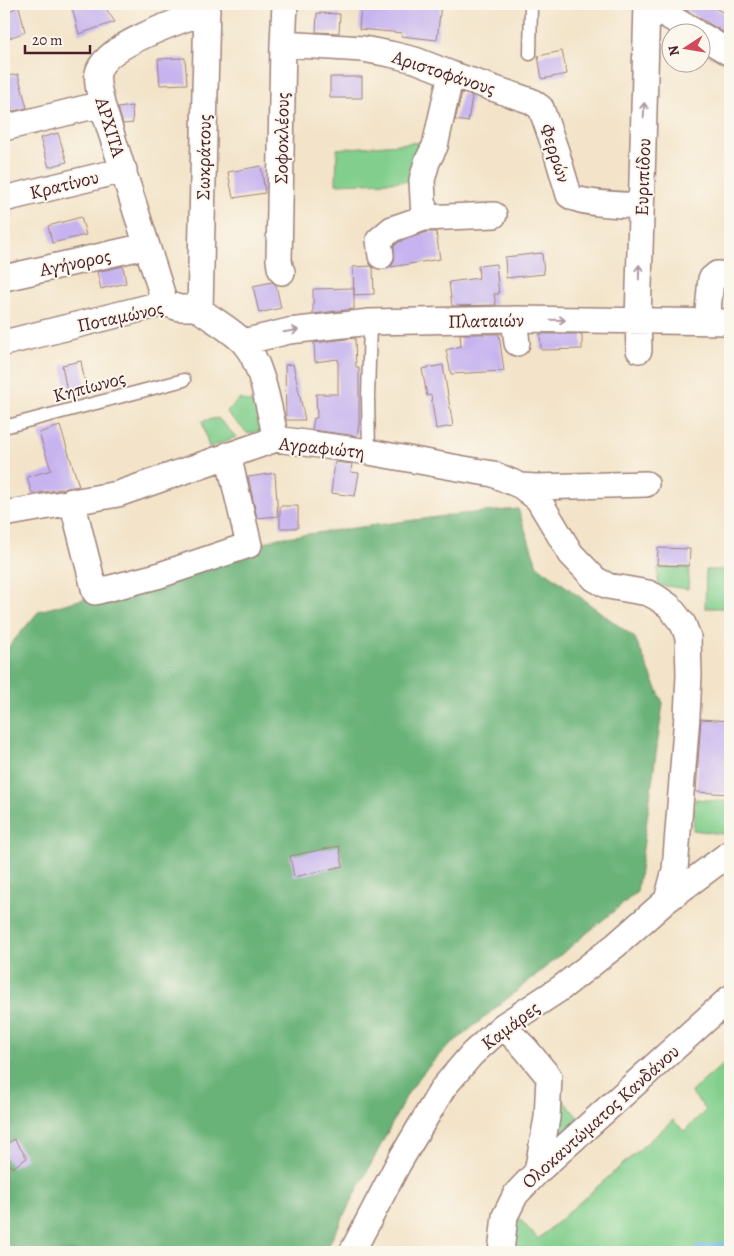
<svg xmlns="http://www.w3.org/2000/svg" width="734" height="1256" font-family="Alegreya,serif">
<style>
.green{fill:#82cf8d;stroke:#66775c}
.forest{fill:#69b278;stroke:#5a6852}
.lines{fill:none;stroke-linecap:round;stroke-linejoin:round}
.stream{stroke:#75b9eb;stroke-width:6}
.building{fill:#c6b3ef}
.lane-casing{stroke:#9e827a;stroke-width:15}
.street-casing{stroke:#9e827a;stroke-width:28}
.lane{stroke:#fff;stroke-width:12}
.street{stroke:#fff;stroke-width:25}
.oneway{stroke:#ae9aa0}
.labels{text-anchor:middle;stroke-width:4;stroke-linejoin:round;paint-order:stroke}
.street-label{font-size:19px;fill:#4a1f2b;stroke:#fbf7ec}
</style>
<rect width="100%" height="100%" fill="#fbf7ec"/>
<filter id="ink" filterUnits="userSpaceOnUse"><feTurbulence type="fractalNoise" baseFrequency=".02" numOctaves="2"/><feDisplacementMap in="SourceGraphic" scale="10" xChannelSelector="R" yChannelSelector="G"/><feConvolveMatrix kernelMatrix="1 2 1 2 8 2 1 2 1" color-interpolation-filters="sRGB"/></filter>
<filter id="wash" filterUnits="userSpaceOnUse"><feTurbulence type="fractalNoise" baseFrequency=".0096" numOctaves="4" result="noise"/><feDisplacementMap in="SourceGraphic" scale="20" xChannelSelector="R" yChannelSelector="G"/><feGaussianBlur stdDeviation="1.12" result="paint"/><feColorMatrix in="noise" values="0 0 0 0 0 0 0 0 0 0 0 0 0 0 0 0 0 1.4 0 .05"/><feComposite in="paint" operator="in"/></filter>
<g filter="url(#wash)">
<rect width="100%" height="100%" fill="#f3e4c9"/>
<path class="green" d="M424,142l-10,39 -78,3 1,-35z
M239,399l20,6 3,25 -14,4 -22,-22z
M218,418l18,19 -27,11 -7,-27z
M658,567l31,1 -1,21 -30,-4z
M706,570h24v38h-25z
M695,799l35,3v33l-37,-5z
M730,1058v194h-216l2,-37 22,24 135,-119 11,11 22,-21 -15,-18z
M558,1094l21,25 -22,20 3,-19 -4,-2z"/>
<path class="forest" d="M518,509l19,56 98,73 28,65 -26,189 -196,161 -18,20 -15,20 -83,159h-321v-600l35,-41 119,-32 120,-41 174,-23z"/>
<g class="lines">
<path class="stream" d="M694,1252l4,-3 32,-5"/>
</g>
<g id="blocks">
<path class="building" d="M71,4h32l12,18 -36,12z
M405,4h36l-4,36 -36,-4 1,-3 -43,-4 2,-24 44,3z
M676,4h31l23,12v20z
M19,6l6,26 -21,8v-26z
M317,13l23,1 -1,19 -23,-1z
M562,51l5,23 -25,5 -4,-23z
M185,58l2,26 -27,1 -2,-26z
M18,74l9,34 -23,5v-36z
M330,77h32v21h-32z
M462,93l10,3 -4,26 -13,-2z
M132,106l1,17 -10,1 -5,-16z
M58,133l9,29 -18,5 -9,-29z
M261,166l4,27 -32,5 -5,-26z
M81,217l5,18 -34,8 -4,-17z
M427,232h9l4,27 -49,8 3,-6v-15l5,-4z
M542,253l2,21 -38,4 -1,-21z
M496,264l3,30h-5l2,11 -44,1 -3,-24 30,-4 -1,-12z
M123,266l3,17 -25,6 -4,-17z
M371,266l2,2 1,26 -20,1 -1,-28z
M272,282l4,3 5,23 -22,5 -6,-27z
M354,288v21l-41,5v-25z
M460,334h39l5,37 -53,3 -5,-24 15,-4z
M540,334h42v15l-41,1z
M355,338l1,29h3v57l-2,12 -45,-6 2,-12h3l-1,-24h22v-35l-23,3 -1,-19z
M81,361l5,28 -19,3 -5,-27z
M293,364l12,56h-19l-1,-55z
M443,365l10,61 -17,3 -5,-34 -4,1 -5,-27z
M60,426l19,60 -47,8 -5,-17 24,-7 -12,-37z
M335,462l17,2 -1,8 8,1 -4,23 -24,-3z
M275,473l3,43 -21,2 -9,-41z
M280,506h18v22h-18z
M658,548l32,1 -1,17 -32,-1z
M701,719l29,2v73l-34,-2z
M339,846l4,20 -49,11 -4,-21z
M14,1139l13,19 -15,10 -8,-13v-9z"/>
</g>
</g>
<g filter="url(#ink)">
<use href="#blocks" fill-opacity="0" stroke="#9e827a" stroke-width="1"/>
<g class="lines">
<defs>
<path id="lane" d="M530,54l1,-50
M4,427l180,-47
M369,452l-1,-54 2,-76"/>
<path id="street" d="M647,6l21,10 27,16
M702,36l28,17
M283,44l80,5 27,5 25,6 36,14 80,27 10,7 15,43 13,44c10,9 56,10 72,11
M4,128l98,-24
M4,199l120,-29
M424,218l-2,-38 5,-18 8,-16 16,-72
M381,256l-2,-16 13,-11 32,-11 70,-3
M282,272l-2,-5 -1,-7 4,-216 2,-40
M4,278l142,-32
M165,303l-63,-199c-2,-10 -6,-21 -4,-31 6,-28 84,-53 109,-62
M200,310l7,-306
M514,319l3,24
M707,321l4,-42 6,-5 13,1
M243,342l46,-11 81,-9 144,-3 216,3
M4,343l161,-40 14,5h14l7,2c13,10 33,21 44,33 19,21 25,68 32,96
M639,350l-1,-29 9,-317
M521,486l17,13 33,55 24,25 13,7 40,7 8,4 13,9 14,18 5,13 1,38 -2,41 -12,154 -8,30
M72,501l23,91 62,-16 92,-31 -21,-90
M4,514l114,-20 158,-55 93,13 89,16 35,6 28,12 15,1 110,-3
M503,1026l22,22 24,29 -2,41 -10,54
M352,1252l46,-88 45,-76 29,-34 31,-28 58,-38 55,-43 51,-45 63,-47
M501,1252l4,-36 11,-22 21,-22 193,-174"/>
</defs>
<use href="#lane" class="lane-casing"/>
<use href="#street" class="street-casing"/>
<use href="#lane" class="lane"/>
<use href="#street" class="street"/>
</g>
<defs><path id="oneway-shaft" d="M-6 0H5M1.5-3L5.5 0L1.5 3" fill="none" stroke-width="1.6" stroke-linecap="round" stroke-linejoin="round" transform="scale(1.25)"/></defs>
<g class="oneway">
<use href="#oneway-shaft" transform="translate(644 110) rotate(-88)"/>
<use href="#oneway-shaft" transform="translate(639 272) rotate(-89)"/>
<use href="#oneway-shaft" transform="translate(558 320) rotate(1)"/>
<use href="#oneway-shaft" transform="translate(291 331) rotate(-9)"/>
</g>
</g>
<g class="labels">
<g class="street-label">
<text transform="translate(444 72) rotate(18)" y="7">Αριστοφάνους</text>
<text transform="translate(111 127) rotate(73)" y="7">ΑΡΧΙΤΑ</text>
<text transform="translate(281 138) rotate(-89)" y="7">Σοφοκλέους</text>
<text transform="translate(556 153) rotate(72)" y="7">Φερρών</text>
<text transform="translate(203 157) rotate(-89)" y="7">Σωκράτους</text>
<text transform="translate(642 177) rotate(-88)" y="7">Ευριπίδου</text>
<text transform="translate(64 184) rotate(-14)" y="7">Κρατίνου</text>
<text transform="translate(75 262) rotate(-12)" y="7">Αγήνορος</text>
<text transform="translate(120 316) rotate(-12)" y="7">Ποταμώνος</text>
<text transform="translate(486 320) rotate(-1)" y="7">Πλαταιών</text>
<text transform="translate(89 386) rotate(-15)" y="7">Κηπίωνος</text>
<text transform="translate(322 447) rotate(6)" y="7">Αγραφιώτη</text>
<text transform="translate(510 1025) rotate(-37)" y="7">Καμάρες</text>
<text transform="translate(600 1116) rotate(-42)" y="7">Ολοκαυτώματος Κανδάνου</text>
</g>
</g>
<rect width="734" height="1256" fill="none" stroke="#fbf7ec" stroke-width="20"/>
<g transform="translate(686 48) rotate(258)"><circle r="24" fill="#fbf7ec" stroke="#b4a19f"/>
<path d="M0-4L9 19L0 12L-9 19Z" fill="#d1495b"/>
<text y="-8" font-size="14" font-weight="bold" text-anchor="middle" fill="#4a1f2b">N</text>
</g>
<path d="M25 45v8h65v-8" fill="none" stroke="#4a1f2b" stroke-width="2.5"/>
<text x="32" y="45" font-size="15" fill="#4a1f2b" stroke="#fbf7ec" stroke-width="4" paint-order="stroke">20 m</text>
</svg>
